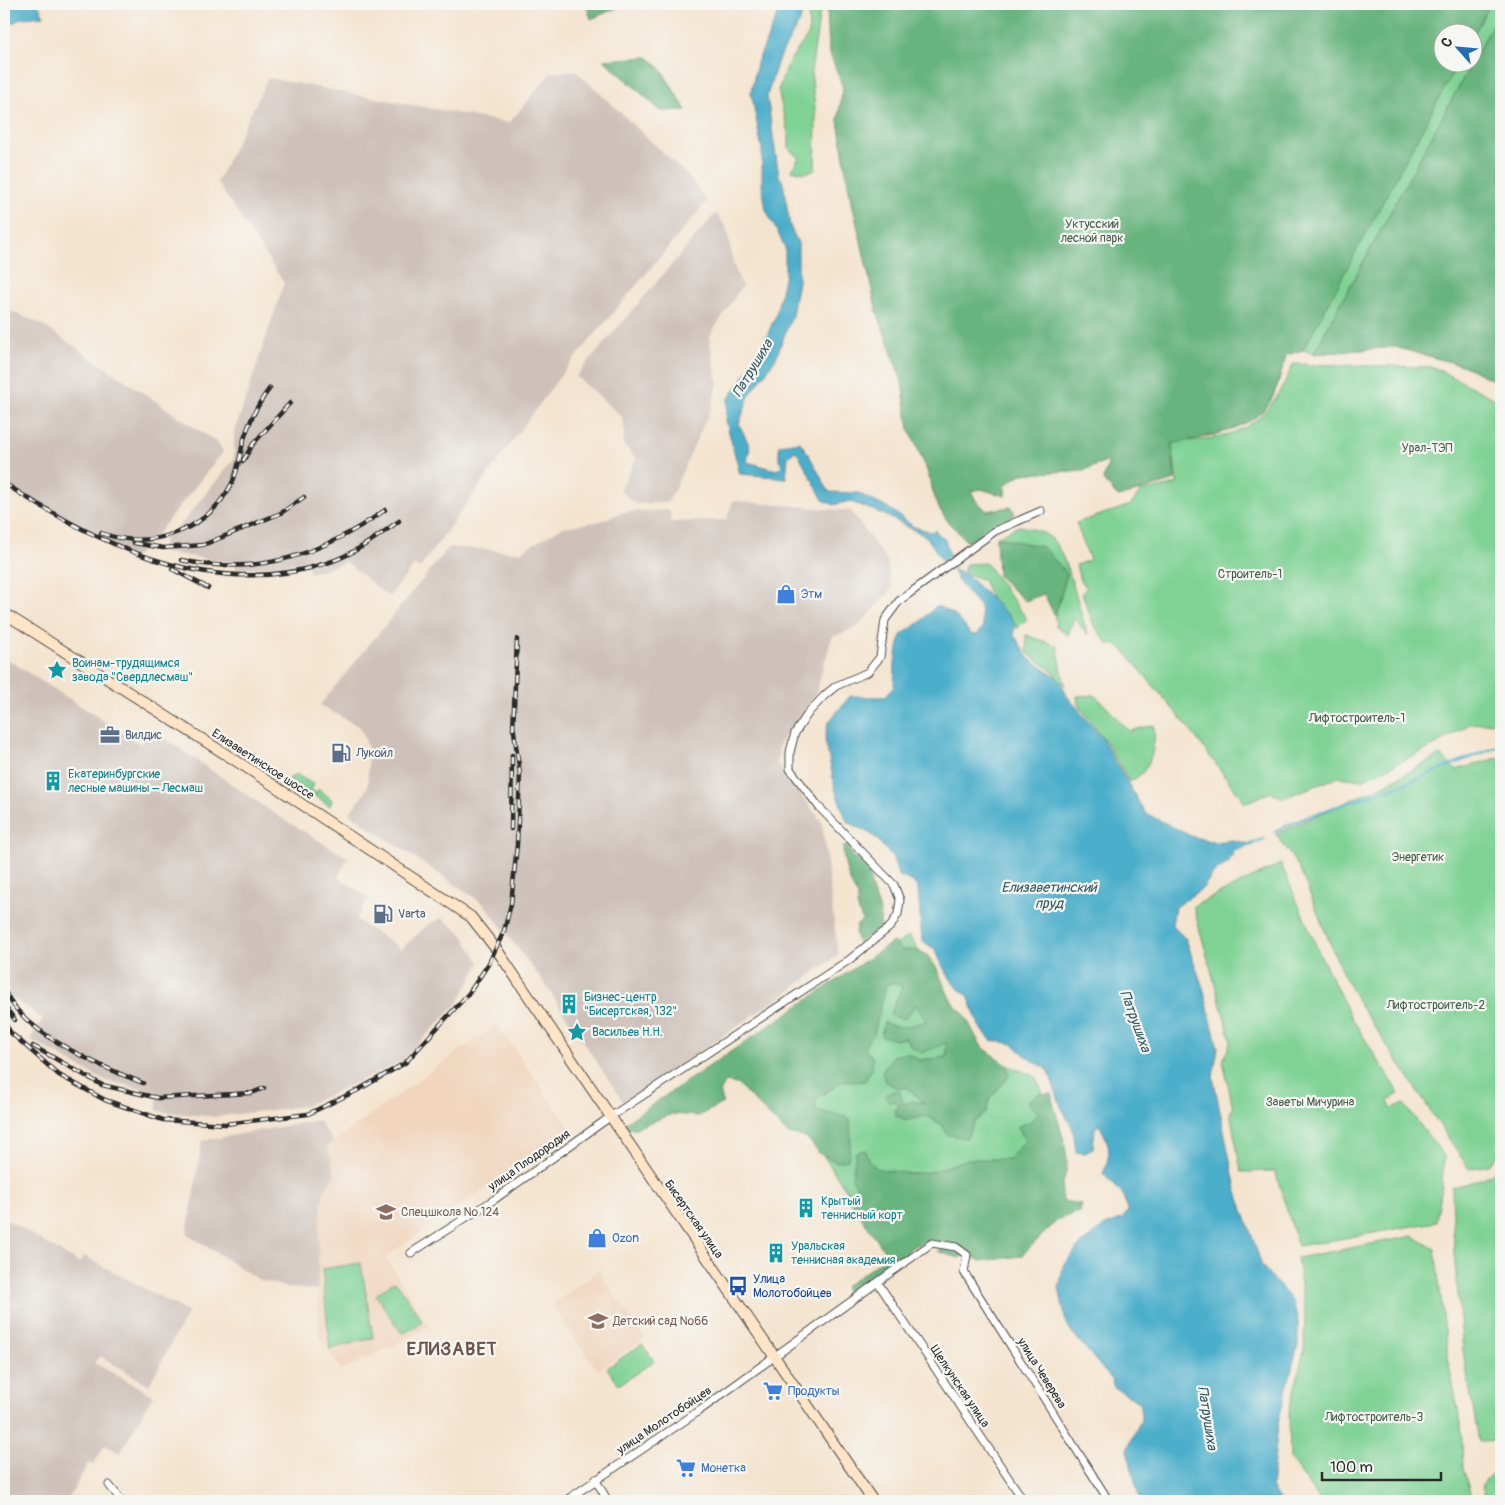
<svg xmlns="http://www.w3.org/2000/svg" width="1505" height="1505" font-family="Pangolin,sans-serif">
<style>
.built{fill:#f1d5bd}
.industrial{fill:#cec1ba}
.green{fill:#7fd294;stroke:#557e60;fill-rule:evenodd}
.forest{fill:#67b47e;stroke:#497054}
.water{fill:#4baecb;stroke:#3b6c7b}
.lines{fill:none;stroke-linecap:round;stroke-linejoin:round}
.stream{stroke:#4baecb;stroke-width:2.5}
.minor-casing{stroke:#494744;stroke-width:9}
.secondary-casing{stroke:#494744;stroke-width:12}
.minor{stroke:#fff;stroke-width:7}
.secondary{stroke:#ffe4c6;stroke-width:10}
.rail-casing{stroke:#2b2b2b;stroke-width:4.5}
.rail{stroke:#f6f6f2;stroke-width:2.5;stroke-dasharray:8;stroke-linecap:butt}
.labels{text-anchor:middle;stroke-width:4.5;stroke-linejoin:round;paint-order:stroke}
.park-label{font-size:12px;fill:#445d4a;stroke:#f6f6f2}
.shop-label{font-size:12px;fill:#366cbe;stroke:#f6f6f2;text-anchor:start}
.culture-label{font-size:12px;fill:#0d838f;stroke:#f6f6f2;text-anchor:start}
.service-label{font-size:12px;fill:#4e5e75;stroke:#f6f6f2;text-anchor:start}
.street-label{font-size:12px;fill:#2b2b2b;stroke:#f6f6f2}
.education-label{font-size:12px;fill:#785e54;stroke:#f6f6f2;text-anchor:start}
.transit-label{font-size:12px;fill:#164399;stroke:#f6f6f2;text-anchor:start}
.water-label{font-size:14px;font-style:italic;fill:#365963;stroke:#f6f6f2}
.district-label{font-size:18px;font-weight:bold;letter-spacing:1px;fill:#6f564d;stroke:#f6f6f2}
</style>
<rect width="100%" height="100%" fill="#f6f6f2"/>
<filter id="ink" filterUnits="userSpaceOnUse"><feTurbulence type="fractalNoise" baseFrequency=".02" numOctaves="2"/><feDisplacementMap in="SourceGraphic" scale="10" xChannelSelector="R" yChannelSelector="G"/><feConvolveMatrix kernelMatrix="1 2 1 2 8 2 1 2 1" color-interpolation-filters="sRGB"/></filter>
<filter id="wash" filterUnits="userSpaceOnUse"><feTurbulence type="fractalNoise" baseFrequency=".0096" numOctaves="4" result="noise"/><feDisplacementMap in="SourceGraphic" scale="20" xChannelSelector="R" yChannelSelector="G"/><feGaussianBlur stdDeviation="1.12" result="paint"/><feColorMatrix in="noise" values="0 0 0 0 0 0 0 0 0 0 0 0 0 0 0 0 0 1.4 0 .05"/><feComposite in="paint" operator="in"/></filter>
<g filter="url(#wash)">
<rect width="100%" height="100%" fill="#f4e4cf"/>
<path class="built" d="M497,1024l74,106 -186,127 45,70 -89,44 -23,-37 1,-103 5,-39 11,-18 -8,-28z
M598,1271l47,67 -47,33 -47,-66z"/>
<path class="industrial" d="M575,70l111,104 21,27 -146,174 -142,194 -5,-4 -25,32 -43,-35 -36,11 -4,-11 -70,8 -1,-7 -72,-11 1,-18 14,-6 56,-69v-25l50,-151 -67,-101 51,-104 241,45 42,-50z
M716,213l11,16 6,35 9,22 -33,51 9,46 -6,23 -44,97 -33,1 -15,-14 16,-31 -13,-15 2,-14 -3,-13 -46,-41z
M4,308l37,16 178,120 4,8 -65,81 -25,26 -129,-76z
M733,501l118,10 36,50 5,28 -34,38 -26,10 -17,58 -9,15 -26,32 -3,21 45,59 16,133 -50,37 -164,111 -80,-120 -60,-79 -135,-91 16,-20 3,-11v-34l-8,-21 -40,-22 129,-158 71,5 43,-25 38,-6 21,-9 48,-2 1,12 55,-2z
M4,657l136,87 11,-15 127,87 70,42 -10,19 31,21 -13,22 45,29 28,-25 13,-6 20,16 18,29 -22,40 -57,59 -96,44 -91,11 -57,-6v-19l-54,-12 -73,-41 13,-20 -32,-22 -7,-15z
M318,1120l15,22 -6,5 8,27 -11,18 -5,39 -1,59 -28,-2 -31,-8 -72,-46 15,-93z
M4,1218l75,45 5,-7 104,56 -39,73 -49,-29 -6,7 59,32 -33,58 -15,-8 -12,20 -5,-2 -21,38h-63z"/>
<path class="green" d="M808,4h13l-10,68 5,44 -1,54 -10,3 -14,-3 8,-12 -10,-9v-12l-11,-47 12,-30 19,-26z
M827,4h674v380l-36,-18 -70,-19 -82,7 -10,-4 -17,5c-4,13 -7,28 -13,41 -15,33 -56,35 -86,45 60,-4 83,-22 106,-77l140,3 68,35v320l-31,2 -36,22 -72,34 -23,-3 -56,21 -12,-6 -26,11 -57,-76 -68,-81 -12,-2 -14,-18 -12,-33 5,-6 -7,-6 -4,-16 14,-5 -14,-37 55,-18 9,-13 37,-8 -3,-27 1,23 -57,17 -15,-17 6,-19 -25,9 -63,4 -16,11v11l-24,-7 -10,2 5,10 11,10 24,-4 4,7 -48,28 -20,-22 -10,-15 -10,-35 -18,-42 -7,-46 -25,-71 -28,-122 -11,-69 5,-33 -14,-36zM1442,32h30v30h-30z
M1019,526c11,2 24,5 33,13 15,15 28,73 36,96l-14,-17 -6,17 -12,-9 -1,-10 12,-42 -24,-27 -47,-10z
M986,563l41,56 -10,10 -8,-14 -17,-10 -2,-10 -7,-15 -20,-8 3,-8z
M1026,635l31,11 8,40 -14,-16 -24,-17z
M1095,695l34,36 25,-6c2,21 -3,48 -25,57l-22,-39 -29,-38 -1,-9z
M1440,755l16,15 45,-13v395l-12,13 -20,4 -111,-167 -16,-30 -43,-104 -23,-34 110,-50z
M296,774l18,11 -3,5 5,3 3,-4 13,11 -2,6 -41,-27z
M1281,864l37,86 32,65 49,79 -11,6 3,8 13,-4 40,52 -2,30 -6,36 -138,24 -23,-75 -34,1 -11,-60 3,-4 -10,-47 8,-20 -38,-135z
M909,936l81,123 45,17 29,63 -3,15 -171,101 -141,-210z
M1501,1164v277l-22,1 -16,-91 -9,-97 -2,-67c16,-4 40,-8 49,-23z
M1413,1236l22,13 15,122 11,52 2,44 9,34h-152l-30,-42 -1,-48 15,-60 1,-41 -8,-52z
M361,1263l12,75 -43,11 -8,-80z
M393,1282l4,1 24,36v5l-17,9 -4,-2 -24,-36z
M642,1344l12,17 -35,24 -12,-17z
M1491,1475l10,5v21h-15l-4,-16z"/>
<path class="forest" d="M586,4h40l-35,15z
M827,4h663l-17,32 -1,-4h-30v30l16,1 -155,287 -17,5c-4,13 -7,28 -13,41 -16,35 -67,40 -101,48l3,36 -57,17 -15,-17 6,-19 -25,9 -63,4 -16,11v11l-24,-7 -10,2 5,10 11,10 24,-4 4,7 -8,9 -40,19 -20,-22 -10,-15 -10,-35 -18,-42 -7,-46 -25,-71 -28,-122 -11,-69 5,-33 -14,-36z
M1501,9v375l-36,-18 -70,-19 -82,7z
M648,57l13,12 25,41 -25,1 -57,-51z
M996,537l47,10 24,27 -12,42 -11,-22 -19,7 -27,-25z
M849,845l3,12 8,2 10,13c-2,24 14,30 10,55l-22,16 -3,-10 2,-8 5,-5 -5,-14 1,-10c-9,-12 -15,-34 -15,-49z
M893,942l9,8h12l13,5 9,12 16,36 12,11 17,32 26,19 2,12 -19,21 -4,15 -12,9 -7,16 -19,-3 -6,-10 -15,-9 -21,4 -10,-4 -1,-5 4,-6 -3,-4 -6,1 -5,-6 7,-5h7l5,13 7,-3 13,2 -17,-16 -8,2 -13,-7 -4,-10 11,-16 14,-3 12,7 28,-3 -1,-14 -24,10 -10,-6 -7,-9 -9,2 -15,-4 3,-14c14,8 28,4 42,-1l-10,-16 -12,14 -14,-4 12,-29 -9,-3 -7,2 -12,49 -7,8 -2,7 8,9 -1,10 -7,13h-22l-27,18 -1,11 35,8 1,20 -3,22 -12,2 -16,-8 -13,-16 -19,-4 -51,-50 -12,-2 -5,8 3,13 -25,13 -26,-2 -36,14 -9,1 -2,-6z
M1051,1093c4,23 15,45 16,69 0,13 -7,22 -5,39l19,3 -2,8 -20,7 -38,37 -40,5 -15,-7 -7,4 -22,-7 4,-4 -8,-8 -17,6 -9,6 -4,8 -22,16 -6,1 -27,18 -4,-7 44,-31 -43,-62 12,-6 -5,-10 4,-26 9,-2 4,11 9,8 35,5 21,-3 34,-12h41l16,-18 -7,-15 12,-4 8,-9 -11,-12 11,-7z"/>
<path class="water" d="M4,4h34l6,12 -23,2 -17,11z
M782,4h16l4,9 -2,8 -22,39 -11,36 12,80 4,6 7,44 8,17v38l-6,34 -16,43 -27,38 -10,28 11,23 -3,15 30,8 5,-5 -3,-5v-15l21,-3 9,13 20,37 29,1 35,18 21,16 18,5 3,-2 10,10 5,16 -7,6 -16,-25 -42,-22 -36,-14 -15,4 -11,-5 -24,-45 -4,-4 -7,6 -2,21 -46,-4 -14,-53 2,-21 31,-46 17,-39 9,-41v-27l-19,-37 -4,-26v-34l-11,-58 6,-29z
M952,569l16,7 46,45v14l14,23 31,21 8,17 35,42 43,75 46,23 21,6 21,-2 20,5 -19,6 -6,12 -14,9 -11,16 -28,19 -3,18 14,14 18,52 14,57 -5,29 23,112 26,77 30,34 6,21v24l-19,73 -8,69 9,14h-135l-6,-4 -12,-48 14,-29v-17l-27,-16 -3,-8 -44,-53 -8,-38 4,-21 15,-20 25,-20 20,-9 5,-7 -6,-18 -19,-19c8,-20 8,-30 -4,-49l-4,3 -2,20 -7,5 -10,-1 -3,-23 -11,-20 -14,-39 -20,-12 -15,-14 -22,-4 -12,-14 -11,-31 -12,-8 -12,-18 -9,-20 -13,-8 -4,-52 -5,-7 -15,-7 -5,-17 -19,-22 -27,-15 -11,-29 -11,-52 3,-17 22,-27 34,1 10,-10 1,-24 6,-28 18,-12 17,-17c17,5 25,14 34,28l7,1 6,-8 -3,-20 -22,-26z"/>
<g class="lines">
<path class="stream" d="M1275,832c35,-19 74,-29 112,-42 39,-13 75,-31 114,-44
M1233,851l31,-12"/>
</g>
</g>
<g filter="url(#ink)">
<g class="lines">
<defs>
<path id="minor" d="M411,1253l84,-54 115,-82 239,-157 42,-34 7,-12 2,-14 -6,-15 -75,-78 -29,-38v-17l5,-19 14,-21 16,-17 11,-9 32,-14 12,-15 5,-37 14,-19 96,-70 46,-20
M878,1283l146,218
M595,1479l13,22
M109,1485l13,16
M565,1501l134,-90 233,-168 24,4 11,8 -3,17 145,229"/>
<path id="secondary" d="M4,613l248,158 219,146 26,33 376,551"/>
</defs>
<use href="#minor" class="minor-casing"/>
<use href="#secondary" class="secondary-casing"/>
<use href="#minor" class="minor"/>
<use href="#secondary" class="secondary"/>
<defs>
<path id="rail" d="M243,461l10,-17 37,-41
M4,483c95,62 207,118 323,80 26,-8 50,-26 72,-42
M101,533c50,18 107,-2 131,-50 7,-14 8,-30 12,-44 6,-19 14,-36 26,-51
M134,543l29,5 40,-3 78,-32 23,-16
M181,560c77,17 142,-6 204,-50
M172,569l36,19
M513,730l4,-91
M511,829l1,-74
M4,990c4,7 9,16 15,22 28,31 85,56 124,71
M4,1005l11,15
M4,1022l7,11 48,42 46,25 58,20 62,4 83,-10 50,-24 47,-27 64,-70 20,-30 15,-32 7,-27 6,-59 3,-71 -7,-50
M33,1046l69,39 56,13 94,-5 12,-5"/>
</defs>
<use href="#rail" class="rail-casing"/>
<use href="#rail" class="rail"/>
</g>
</g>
<defs>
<symbol id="shop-bare" viewBox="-9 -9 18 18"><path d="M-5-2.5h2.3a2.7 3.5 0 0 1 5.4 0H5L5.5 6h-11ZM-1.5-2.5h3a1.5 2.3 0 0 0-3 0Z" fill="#3f7fe0" stroke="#f6f6f2" stroke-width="2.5" paint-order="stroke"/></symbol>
<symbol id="sight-bare" viewBox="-9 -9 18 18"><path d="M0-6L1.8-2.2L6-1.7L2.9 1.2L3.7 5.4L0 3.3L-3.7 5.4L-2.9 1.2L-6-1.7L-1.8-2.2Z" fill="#0f9aa8" stroke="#f6f6f2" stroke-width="2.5" paint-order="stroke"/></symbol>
<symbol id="office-bare" viewBox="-9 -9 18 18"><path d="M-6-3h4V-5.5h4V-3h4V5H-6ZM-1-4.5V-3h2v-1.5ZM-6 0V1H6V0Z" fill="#5c6f8a" stroke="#f6f6f2" stroke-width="2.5" paint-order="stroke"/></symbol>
<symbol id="fuel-bare" viewBox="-9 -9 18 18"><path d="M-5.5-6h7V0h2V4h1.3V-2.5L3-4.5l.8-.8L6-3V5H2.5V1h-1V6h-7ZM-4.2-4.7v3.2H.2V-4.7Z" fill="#5c6f8a" stroke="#f6f6f2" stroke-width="2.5" paint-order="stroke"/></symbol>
<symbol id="building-bare" viewBox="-9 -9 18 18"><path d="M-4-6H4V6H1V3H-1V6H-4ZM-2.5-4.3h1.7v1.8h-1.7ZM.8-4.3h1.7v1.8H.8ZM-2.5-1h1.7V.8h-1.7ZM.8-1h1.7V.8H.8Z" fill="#0f9aa8" stroke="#f6f6f2" stroke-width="2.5" paint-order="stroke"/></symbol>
<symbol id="school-bare" viewBox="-9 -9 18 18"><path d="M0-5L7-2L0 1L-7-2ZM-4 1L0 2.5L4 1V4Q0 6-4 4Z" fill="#8d6e63" stroke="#f6f6f2" stroke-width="2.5" paint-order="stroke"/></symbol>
<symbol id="bus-bare" viewBox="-9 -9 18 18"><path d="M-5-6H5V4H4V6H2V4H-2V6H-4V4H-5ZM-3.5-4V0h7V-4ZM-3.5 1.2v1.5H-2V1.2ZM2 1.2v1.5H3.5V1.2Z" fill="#1a4fb4" stroke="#f6f6f2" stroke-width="2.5" paint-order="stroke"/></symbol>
<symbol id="supermarket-bare" viewBox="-9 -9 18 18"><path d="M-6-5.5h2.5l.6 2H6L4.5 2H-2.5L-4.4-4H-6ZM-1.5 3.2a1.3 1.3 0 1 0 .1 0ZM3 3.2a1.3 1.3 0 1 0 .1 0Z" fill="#3f7fe0" stroke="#f6f6f2" stroke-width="2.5" paint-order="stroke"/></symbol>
</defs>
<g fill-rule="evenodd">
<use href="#shop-bare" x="772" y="580" width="28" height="28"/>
<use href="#sight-bare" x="43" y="656" width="28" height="28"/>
<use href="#office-bare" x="96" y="721" width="28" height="28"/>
<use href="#fuel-bare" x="327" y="739" width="28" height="28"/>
<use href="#building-bare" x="39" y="767" width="28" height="28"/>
<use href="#fuel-bare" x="369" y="900" width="28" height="28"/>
<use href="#building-bare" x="555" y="990" width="28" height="28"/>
<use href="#sight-bare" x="563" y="1018" width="28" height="28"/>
<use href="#building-bare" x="792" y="1194" width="28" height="28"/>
<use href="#school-bare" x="372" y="1198" width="28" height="28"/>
<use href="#shop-bare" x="583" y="1224" width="28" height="28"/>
<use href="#building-bare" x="762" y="1239" width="28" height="28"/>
<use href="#bus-bare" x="724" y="1272" width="28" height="28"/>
<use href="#school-bare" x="584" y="1307" width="28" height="28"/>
<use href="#supermarket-bare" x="759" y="1377" width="28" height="28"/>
<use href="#supermarket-bare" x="672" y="1454" width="28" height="28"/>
</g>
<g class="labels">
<g class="park-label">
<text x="1092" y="228">Уктусский<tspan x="1092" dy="14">лесной парк</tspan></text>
<text x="1427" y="452">Урал-ТЭП</text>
<text x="1250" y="578">Строитель-1</text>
<text x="1357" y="722">Лифтостроитель-1</text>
<text x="1418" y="861">Энергетик</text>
<text x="1436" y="1009">Лифтостроитель-2</text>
<text x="1310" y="1106">Заветы Мичурина</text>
<text x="1374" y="1421">Лифтостроитель-3</text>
</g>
<g class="shop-label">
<text x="801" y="598">Этм</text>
<text x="612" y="1242">Ozon</text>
<text x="788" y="1395">Продукты</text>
<text x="701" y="1472">Монетка</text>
</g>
<g class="culture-label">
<text x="72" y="667">Воинам-трудящимся<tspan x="72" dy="14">завода "Свердлесмаш"</tspan></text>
<text x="68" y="778">Екатеринбургские<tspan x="68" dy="14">лесные машины – Лесмаш</tspan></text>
<text x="584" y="1001">Бизнес-центр<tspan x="584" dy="14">"Бисертская, 132"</tspan></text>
<text x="592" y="1036">Васильев Н.Н.</text>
<text x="821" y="1205">Крытый<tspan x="821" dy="14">теннисный корт</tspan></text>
<text x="791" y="1250">Уральская<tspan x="791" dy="14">теннисная академия</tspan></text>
</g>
<g class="service-label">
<text x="125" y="739">Вилдис</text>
<text x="356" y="757">Лукойл</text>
<text x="398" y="918">Varta</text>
</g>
<g class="street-label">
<text transform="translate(263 764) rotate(33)" y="4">Елизаветинское шоссе</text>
<text transform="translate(529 1160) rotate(-35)" y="4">улица Плодородия</text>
<text transform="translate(694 1219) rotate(55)" y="4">Бисертская улица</text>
<text transform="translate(1042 1373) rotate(58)" y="4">улица Чеверева</text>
<text transform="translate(960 1386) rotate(56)" y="4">Щелкунская улица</text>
<text transform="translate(664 1420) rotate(-34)" y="4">улица Молотобойцев</text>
</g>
<g class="education-label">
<text x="401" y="1216">Спецшкола № 124</text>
<text x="613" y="1325">Детский сад №66</text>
</g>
<g class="transit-label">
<text x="753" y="1283">Улица<tspan x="753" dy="14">Молотобойцев</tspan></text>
</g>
<g class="water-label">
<text transform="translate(752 368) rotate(-59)" y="5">Патрушиха</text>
<text x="1049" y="892">Елизаветинский<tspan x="1049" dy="16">пруд</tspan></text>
<text transform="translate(1136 1021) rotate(70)" y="5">Патрушиха</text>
<text transform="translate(1208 1418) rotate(81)" y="5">Патрушиха</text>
</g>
<g class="district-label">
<text x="452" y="1355">ЕЛИЗАВЕТ</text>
</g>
</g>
<rect width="1505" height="1505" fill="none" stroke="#f6f6f2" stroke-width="20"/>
<g transform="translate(1458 48) rotate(297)"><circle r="24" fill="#f6f6f2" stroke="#a5a5a2"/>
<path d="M0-4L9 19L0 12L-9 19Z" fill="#1f6fb2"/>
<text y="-8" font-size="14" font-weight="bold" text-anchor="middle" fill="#2b2b2b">С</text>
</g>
<path d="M1322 1472v8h119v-8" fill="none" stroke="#2b2b2b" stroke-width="2.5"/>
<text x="1330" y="1472" font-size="15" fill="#2b2b2b" stroke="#f6f6f2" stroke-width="4" paint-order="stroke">100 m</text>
</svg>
